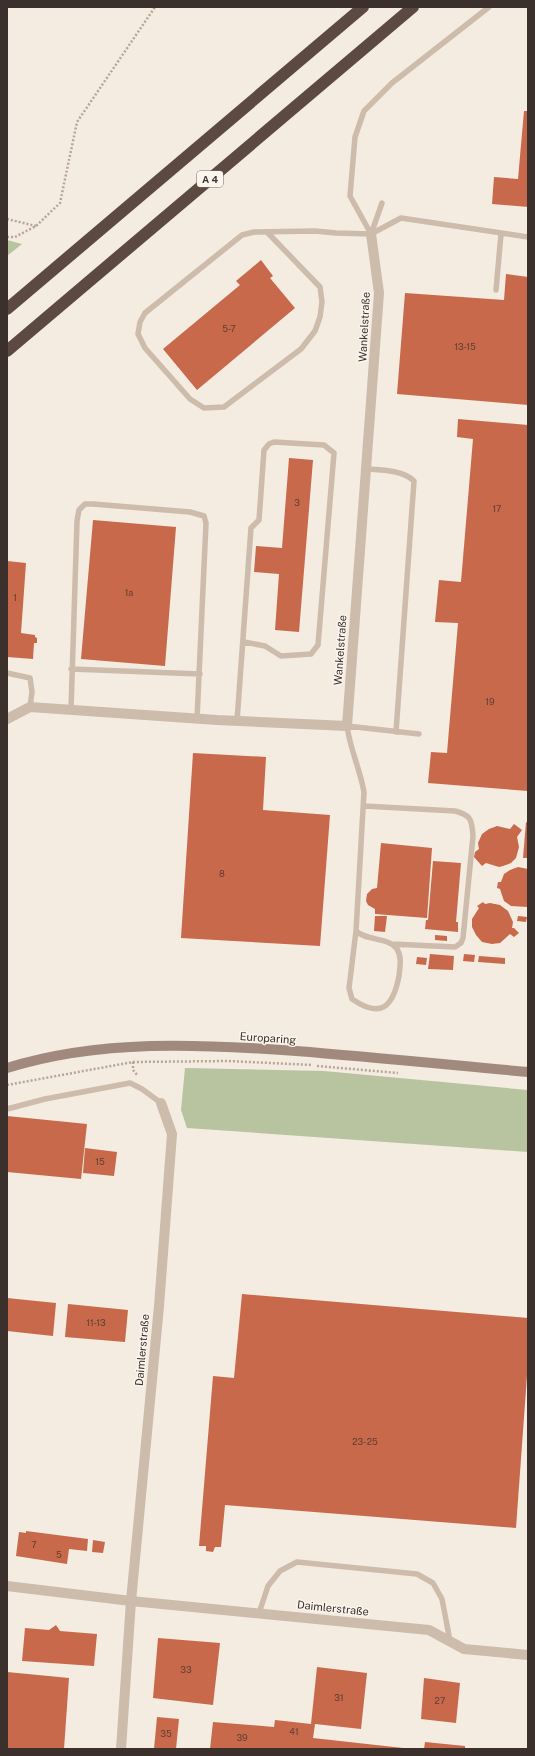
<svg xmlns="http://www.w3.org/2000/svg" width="535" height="1756" font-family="'Public Sans',sans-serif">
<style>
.green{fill:#b8c4a0}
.building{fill:#c8694b}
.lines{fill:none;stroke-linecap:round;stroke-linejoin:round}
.path{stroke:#b9a596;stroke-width:2.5;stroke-dasharray:2 2;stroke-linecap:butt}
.lane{stroke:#cdbbac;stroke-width:5.5}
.street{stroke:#cdbbac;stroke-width:10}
.secondary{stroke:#a18a7d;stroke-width:10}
.highway{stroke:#5c4a42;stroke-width:12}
.labels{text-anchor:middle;stroke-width:3;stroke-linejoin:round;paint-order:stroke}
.number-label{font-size:9px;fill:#5e3e33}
.shield{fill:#fbf5ee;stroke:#756b66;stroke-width:1}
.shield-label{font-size:10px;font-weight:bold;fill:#3b302b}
.street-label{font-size:11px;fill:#3b302b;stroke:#fbf5ee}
</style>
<rect width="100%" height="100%" fill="#f4ebe1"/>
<path class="green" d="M7,240l15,4 -15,12z
M185,1068l139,3 204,19v62l-341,-24 -6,-18z"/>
<path class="building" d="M524,111h4v96l-36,-3 2,-27 24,2z
M261,260l12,16 -3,2 25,30 -98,82 -34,-41 77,-64 -4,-4z
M506,274l22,3v128l-131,-11 8,-101 99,7z
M458,419l70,6v366l-100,-8 3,-31 16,1 11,-130 -23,-1 4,-42 22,2 12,-143 -16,-2z
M289,458l24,2 -14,172 -24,-2 4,-56 -25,-2 2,-26 26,2z
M93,520l83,7 -11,139 -84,-7z
M7,561l19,2 -5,70 14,2v2l2,1v5h-3l-1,16 -26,-2z
M193,753l73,4 -3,53 67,5 -10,131 -139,-8z
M526,822l2,1v35h-5z
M514,824l8,6 -5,7 2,10 -3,11 -5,5 -8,3 -4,1 -13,-4 -4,3 -8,-9 1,-5 4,-3 -1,-6 4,-9 7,-5 8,-3 13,3z
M381,843l51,5 -5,70 -52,-4v-5l-7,-4 -2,-4 1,-7 5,-5 5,-1z
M433,861l28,2 -5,59h2v10l-33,-3 1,-9h2z
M518,867l10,2v37l-1,1 -16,-1 -7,-5 -4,-12 -3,-1 1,-6h3l3,-8 6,-4z
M483,902l2,2 5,-1 10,2 8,6 5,11 -1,6h2l5,5 -5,4 -4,-3 -10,9 -8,1 -10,-2 -6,-7 -4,-8v-8l7,-11 -2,-2z
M375,916h12l-2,16 -11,-1z
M518,916l9,1 -1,5 -9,-1z
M435,935l12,1v5l-12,-1z
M430,954l24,2 -1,14 -25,-1z
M464,954l11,1 -1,7 -11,-1z
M479,956l26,2v6l-27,-2z
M417,957l10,1 -1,7 -10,-1z
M7,1116l80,8 -6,55 -74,-7z
M85,1148l32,4 -3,24 -31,-3z
M242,1294l286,24v44l-12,166 -291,-23 -4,42h-6l-2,5 -7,-1v-5h-7l14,-170 21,2z
M7,1298l49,5 -3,33 -46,-5z
M68,1304l60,6 -3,32 -60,-5z
M26,1531l62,8 -1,12 -18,-2 -2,15 -51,-8 3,-24 7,1z
M93,1540l12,2 -2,11 -11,-1z
M56,1625l4,6 37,3 -3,32 -72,-5 3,-33 24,2z
M158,1638l62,5 -7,62 -60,-7z
M317,1667l50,6 -6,56 -46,-5 -2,14 99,11h-202l3,-27 61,5 1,-7 36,4z
M7,1672l62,6 -5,71h-57z
M424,1678l36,5 -4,40 -35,-4z
M157,1717l22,2 -3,30h-22z
M425,1742l40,4v3h-41z"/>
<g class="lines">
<path class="path" d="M7,219l29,7
M7,237h8l21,-11 24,-23 17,-81 78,-115
M133,1062v8l5,6
M317,1066l81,7
M7,1085l126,-23 95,-1 84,4"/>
<path class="lane" d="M267,232l53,55 2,15 -2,15 -5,14 -14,18 -77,58 -20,1 -14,-9 -45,-51 -7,-14 2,-12 5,-9 97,-78 12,-3 61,-1 21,2 35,1 30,-16 127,19
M371,234l-21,-38 5,-59 9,-26 28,-28 97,-76
M371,234l11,-31
M496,290l5,-56
M366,469c16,1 37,1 48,12l-18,251
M71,669l129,5
M7,673l23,5 2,14 -2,15
M71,710l6,-189 2,-11 6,-6h8l97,8 14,4 2,7 -9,196
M237,721l14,-193 8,-8 5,-70 5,-6 5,-2 50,3 10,8 -16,192 -7,9 -30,2 -16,-10 -21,-4
M364,806l91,5c16,4 17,9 18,25l-10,102 -2,5 -6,4 -63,-3
M356,931l-7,57 3,11c29,20 41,8 47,-23 1,-9 3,-19 -2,-27 -8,-12 -31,-8 -41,-18l8,-139c-4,-23 -14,-43 -17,-66l72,8
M7,1109l38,-10 85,-16 12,6 19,14
M259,1613l9,-27 12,-15 17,-9 120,12 16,9 9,16 8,42"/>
<path class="street" d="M7,719l23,-12 187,13 130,6 32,-433 -8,-59
M7,1586l124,15 298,29 35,19 64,6
M121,1749l10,-148 28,-295 13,-172 -11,-31"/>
<path class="secondary" d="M7,1068c93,-29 193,-24 289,-17 77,6 155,14 232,21"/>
<path class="highway" d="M7,309l356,-302
M7,351l406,-344"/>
</g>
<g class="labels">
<g class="number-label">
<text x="229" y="332">5-7</text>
<text x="465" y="350">13-15</text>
<text x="297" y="506">3</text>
<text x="497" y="512">17</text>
<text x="129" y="596">1a</text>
<text x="15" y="601">1</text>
<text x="490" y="705">19</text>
<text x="222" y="877">8</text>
<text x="100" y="1165">15</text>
<text x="96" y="1326">11-13</text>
<text x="365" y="1445">23-25</text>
<text x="34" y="1548">7</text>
<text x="59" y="1558">5</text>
<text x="186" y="1673">33</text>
<text x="339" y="1701">31</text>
<text x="440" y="1704">27</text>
<text x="294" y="1735">41</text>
<text x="166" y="1737">35</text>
<text x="242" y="1741">39</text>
</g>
<rect class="shield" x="197" y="171" width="26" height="16" rx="3"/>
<g class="shield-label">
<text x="210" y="183">A 4</text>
</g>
<g class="street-label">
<text transform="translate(364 327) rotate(-87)" y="4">Wankelstraße</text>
<text transform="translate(340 650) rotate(-86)" y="4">Wankelstraße</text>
<text transform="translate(268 1038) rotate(4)" y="4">Europaring</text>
<text transform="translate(142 1350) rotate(-85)" y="4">Daimlerstraße</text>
<text transform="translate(333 1608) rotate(6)" y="4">Daimlerstraße</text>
</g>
</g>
<rect width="535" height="1756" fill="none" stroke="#3b302b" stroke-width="16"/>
</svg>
